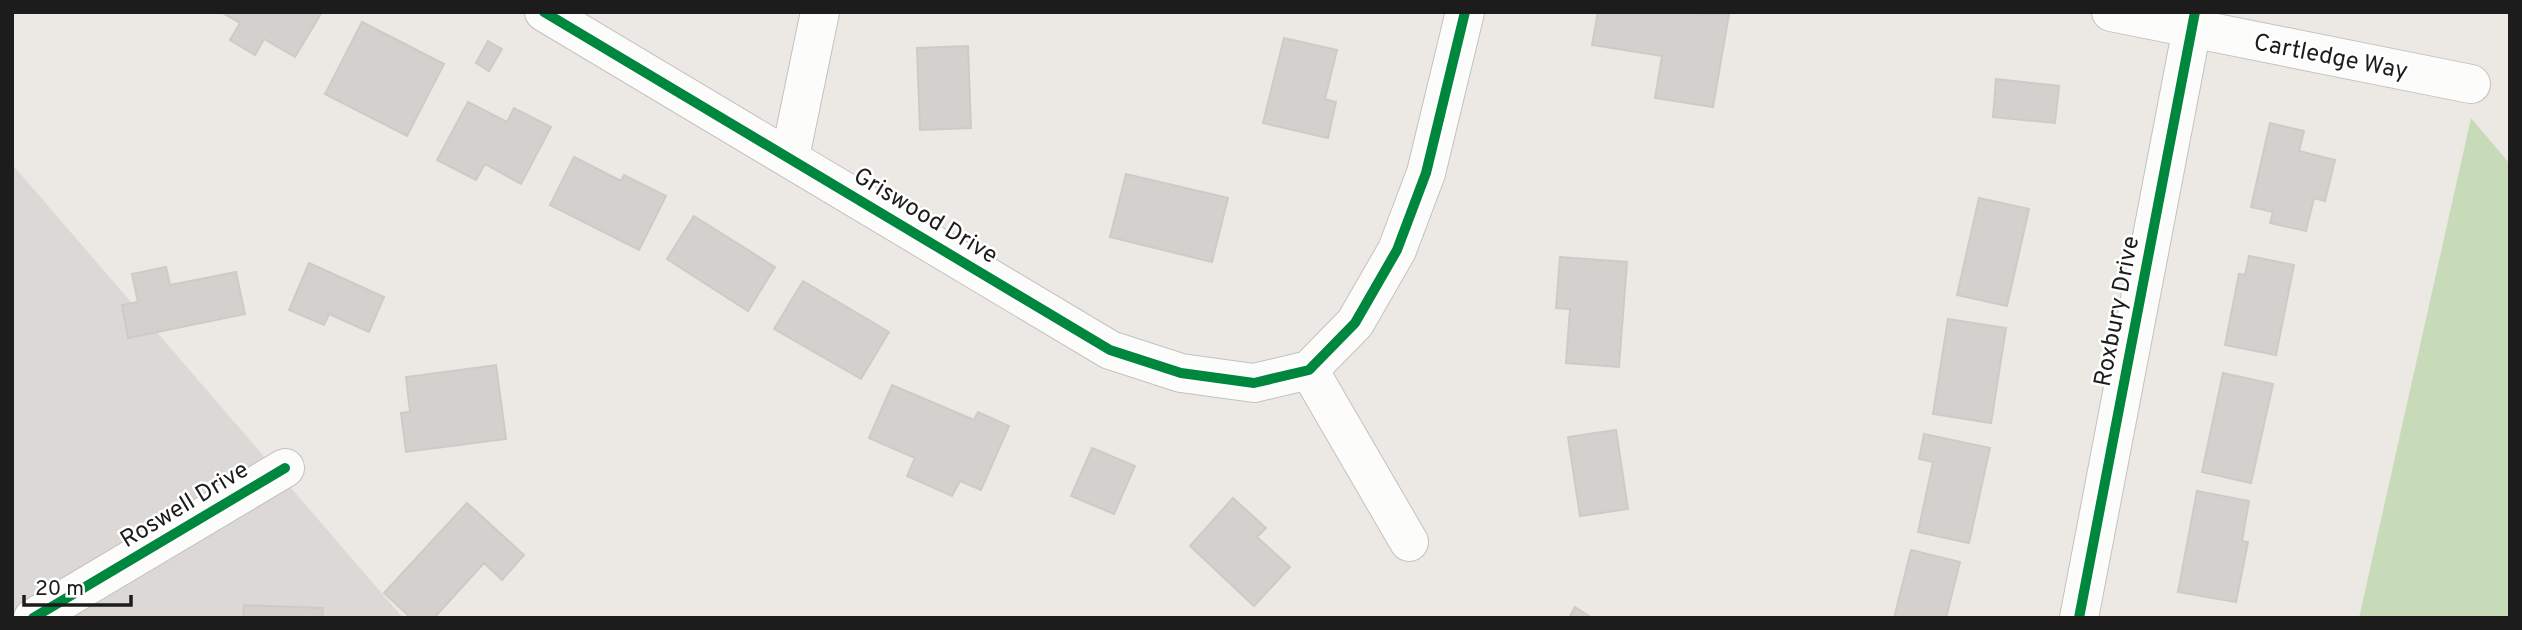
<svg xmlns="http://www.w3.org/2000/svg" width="2522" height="630" font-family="Overpass,sans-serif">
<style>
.residential{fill:#dbd8d6}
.forest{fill:#c8dbb8}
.building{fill:#d4d0cd;stroke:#cfcac6;stroke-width:2}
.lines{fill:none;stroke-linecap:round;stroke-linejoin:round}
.street-casing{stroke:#c4c2c0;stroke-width:40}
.street{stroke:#fcfcfb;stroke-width:38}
.cycleway-casing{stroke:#fff;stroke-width:15}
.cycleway{stroke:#00873e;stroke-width:10}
.labels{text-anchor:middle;stroke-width:5;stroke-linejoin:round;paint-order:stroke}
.street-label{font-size:24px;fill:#1c1c1c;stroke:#fff}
</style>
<rect width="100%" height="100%" fill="#ece8e4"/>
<path class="residential" d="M12,164l391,454h-391z"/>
<path class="forest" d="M2471,118l39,46v454h-151z"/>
<path class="building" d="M221,12h101l-27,45 -31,-18 -9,16 -25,-15 10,-17z
M1598,12l131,2 -16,93 -58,-9 7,-42 -70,-11z
M362,22l82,42 -37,72 -82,-42z
M1284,38l53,12 -12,49 11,3 -8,36 -65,-15z
M488,41l14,8 -13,22 -13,-8z
M968,46l3,82 -51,2 -3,-82z
M1996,79l63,7 -4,37 -62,-6z
M468,102l39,20 7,-14 37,19 -30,57 -36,-20 -9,16 -39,-20z
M2270,123l34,8 -5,20 36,9 -10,41 -11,-3 -8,33 -36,-8 3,-11 -22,-5z
M574,157l47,24 3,-6 42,21 -27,54 -89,-45z
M1126,174l102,24 -16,64 -102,-25z
M1979,198l50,11 -22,97 -50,-11z
M694,216l81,51 -27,44 -81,-52z
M2249,256l45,9 -18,90 -51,-10 14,-71 6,1z
M1560,257l67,5 -8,105 -53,-4 4,-54 -14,-1z
M309,263l75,34 -15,35 -40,-18 -5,11 -35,-15z
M166,267l4,18 66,-13 9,42 -117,24 -6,-33 16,-3 -6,-28z
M803,281l86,51 -28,47 -87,-50z
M1948,319l58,9 -15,95 -58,-9z
M496,365l10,74 -100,13 -5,-39 9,-1 -4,-35z
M2223,373l50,11 -22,99 -49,-11z
M892,385l82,35 4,-8 31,14 -28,64 -21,-9 -8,15 -45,-20 8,-18 -46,-20z
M1616,430l12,79 -48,7 -12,-79z
M1924,434l66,14 -21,95 -51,-11 15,-70 -14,-3z
M1092,448l43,18 -21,48 -43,-18z
M2197,491l52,10 -7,40 6,1 -12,60 -58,-10z
M1233,498l33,30 -9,9 33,30 -36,39 -64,-60z
M467,503l57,52 -22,25 -18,-17 -50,55h-23l-27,-25z
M1911,550l49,12 -14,56h-52z
M244,605l79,3 -1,10h-79z
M1575,607l17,11h-23z"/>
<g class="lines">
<defs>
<path id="street" d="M544,12l566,338 71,23 73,10 55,-13
M2111,12l360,72
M790,157l30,-145
M1309,370l46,-47 42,-73 29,-77 39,-161
M1309,370l100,172
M33,618l252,-150
M2079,618l116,-606"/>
</defs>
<use href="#street" class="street-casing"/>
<use href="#street" class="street"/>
<defs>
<path id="cycleway" d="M544,12l566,338 71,23 73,10 55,-13 46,-47 42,-73 29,-77 39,-161
M33,618l252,-150
M2079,618l116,-606"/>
</defs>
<use href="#cycleway" class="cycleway-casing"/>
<use href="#cycleway" class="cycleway"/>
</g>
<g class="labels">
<g class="street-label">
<text transform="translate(2331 56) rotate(11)" y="8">Cartledge Way</text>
<text transform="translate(926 215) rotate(31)" y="8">Griswood Drive</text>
<text transform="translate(2116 311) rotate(-79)" y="8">Roxbury Drive</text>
<text transform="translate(184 504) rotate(-31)" y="8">Roswell Drive</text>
</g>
</g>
<rect width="2522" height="630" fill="none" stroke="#1c1c1c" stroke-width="28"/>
<path d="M24 595v10h107v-10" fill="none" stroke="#1c1c1c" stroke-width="3.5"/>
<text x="35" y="595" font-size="21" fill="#1c1c1c" stroke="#ffffff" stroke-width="5" paint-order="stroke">20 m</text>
</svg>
